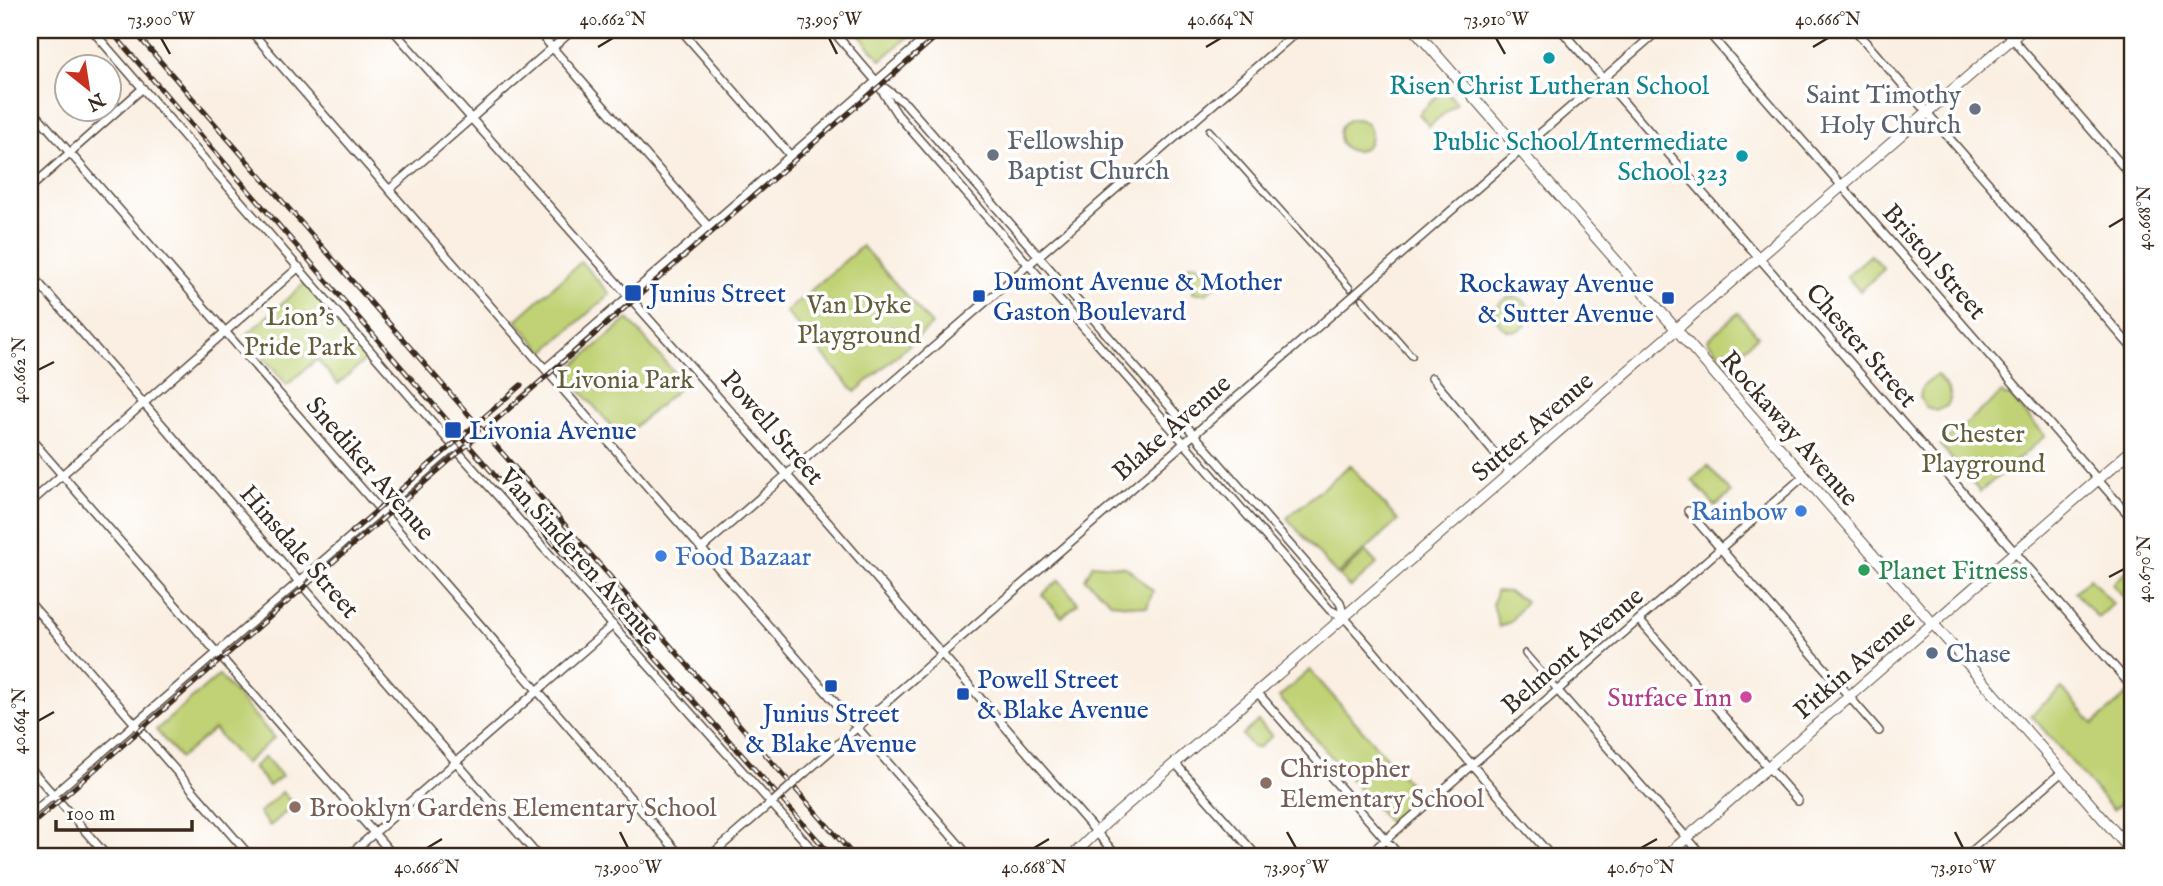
<svg xmlns="http://www.w3.org/2000/svg" width="2163" height="886" font-family="'IM FELL English',serif">
<style>
.green{fill:#c0d275;stroke:#7e7e4a;stroke-width:2}
.lines{fill:none;stroke-linecap:round;stroke-linejoin:round}
.pedestrian-casing{stroke:#58483b;stroke-width:8}
.minor-casing{stroke:#58483b;stroke-width:10}
.tertiary-casing{stroke:#58483b;stroke-width:12}
.pedestrian{stroke:#fff;stroke-width:5}
.minor{stroke:#fff;stroke-width:7}
.tertiary{stroke:#fff;stroke-width:10}
.rail-casing{stroke:#3b2a1e;stroke-width:5}
.rail{stroke:#fff;stroke-width:2.5;stroke-dasharray:8;stroke-linecap:butt}
.minor-bridge-casing{stroke:#58483b;stroke-width:10;stroke-linecap:butt}
.minor-bridge{stroke:#fff;stroke-width:7}
.ticks{fill:none;stroke:#3b2a1e;stroke-width:2.5}
.culture-dot{fill:#0f9aa8;stroke:#fff;stroke-width:2.5}
.worship-dot{fill:#6b7280;stroke:#fff;stroke-width:2.5}
.transit-dot{fill:#1a4fb4;stroke:#fff;stroke-width:2.5}
.shop-dot{fill:#3f7fe0;stroke:#fff;stroke-width:2.5}
.leisure-dot{fill:#2e9e5b;stroke:#fff;stroke-width:2.5}
.service-dot{fill:#5c6f8a;stroke:#fff;stroke-width:2.5}
.hotel-dot{fill:#d1479c;stroke:#fff;stroke-width:2.5}
.education-dot{fill:#8d6e63;stroke:#fff;stroke-width:2.5}
.labels{text-anchor:middle;stroke-width:7;stroke-linejoin:round;paint-order:stroke}
.culture-label{font-size:26px;fill:#0d838f;stroke:#fff}
.worship-label{font-size:26px;fill:#5b616d;stroke:#fff;text-anchor:end}
.street-label{font-size:26px;fill:#3b2a1e;stroke:#fff}
.transit-label{font-size:26px;fill:#164399;stroke:#fff;text-anchor:start}
.park-label{font-size:26px;fill:#635c38;stroke:#fff}
.shop-label{font-size:26px;fill:#366cbe;stroke:#fff;text-anchor:end}
.leisure-label{font-size:26px;fill:#27864d;stroke:#fff;text-anchor:start}
.service-label{font-size:26px;fill:#4e5e75;stroke:#fff;text-anchor:start}
.hotel-label{font-size:26px;fill:#b23c85;stroke:#fff;text-anchor:end}
.education-label{font-size:26px;fill:#785e54;stroke:#fff;text-anchor:start}
.neatline{fill:none;stroke:#3b2a1e;stroke-width:2.5}
.ticks-label{font-size:18px;text-anchor:middle;fill:#3b2a1e}
</style>
<rect width="100%" height="100%" fill="#fff"/>
<filter id="ink" filterUnits="userSpaceOnUse"><feTurbulence type="fractalNoise" baseFrequency=".0143" numOctaves="2"/><feDisplacementMap in="SourceGraphic" scale="14" xChannelSelector="R" yChannelSelector="G"/><feConvolveMatrix kernelMatrix="1 2 1 2 8 2 1 2 1" color-interpolation-filters="sRGB"/></filter>
<filter id="wash" filterUnits="userSpaceOnUse"><feTurbulence type="fractalNoise" baseFrequency=".00686" numOctaves="4" result="noise"/><feDisplacementMap in="SourceGraphic" scale="28" xChannelSelector="R" yChannelSelector="G"/><feGaussianBlur stdDeviation="1.57" result="paint"/><feColorMatrix in="noise" values="0 0 0 0 0 0 0 0 0 0 0 0 0 0 0 0 0 1.4 0 .05"/><feComposite in="paint" operator="in"/></filter>
<g filter="url(#wash)">
<rect width="100%" height="100%" fill="#faefe2"/>
<path class="green" d="M855,30h61l-35,30z
M1444,89l13,14 -28,23 -10,-12z
M1339 135a16 16 0 1 1 32 0a16 16 0 1 1-32 0Z
M862,246l70,79 -77,67 -69,-80z
M1871,255l13,14 -24,22 -14,-15z
M581,262l29,32 -66,58 -28,-32z
M1197,263l7,9 14,1 -2,12 -10,8h-13l2,-14 -8,-5 1,-9z
M305,283l64,74 -31,27 -21,-25 -30,26 -42,-49z
M1496 314a17 17 0 1 1 34 0a17 17 0 1 1-34 0Z
M1738,313l20,23 -31,27 -20,-23z
M628,319l56,65 -62,54 -57,-65z
M1937,375c8,10 19,18 10,31l-11,5 -11,-4 -5,-10 2,-10z
M2002,393l4,4 3,-2 36,41 -65,56 -40,-47z
M1350,465l48,56 -61,54 -50,-57z
M1708,466l23,27 -16,13 -23,-26z
M1366,552l11,12 -27,24 -11,-12z
M1093,564l33,3 27,24 -6,16 -35,-4 -27,-24z
M2133,566v28l-7,6 -14,-16z
M2090,578l23,26 -15,14 -23,-26z
M1059,580l19,23 -16,14 -20,-22z
M1496,591l13,1 17,9 -16,21 -11,5 -6,-23z
M1310,670l110,126 -31,27 -110,-126z
M219,675l55,63 -30,26 -30,-35 -34,29 -24,-28z
M2062,688l31,36 34,-29 6,7v91l-20,17 -82,-95z
M1258,721l14,15 -14,12 -6,-1 -10,-12z
M265,757l17,19 -13,10 -16,-19z
M282,792l12,13 -24,21 -11,-13z"/>
</g>
<g filter="url(#ink)">
<g class="lines">
<defs>
<path id="pedestrian" d="M1209,130l141,158
M1362,299l50,57
M1525,653l33,38
M1965,856l44,-38"/>
<path id="minor" d="M92,30l362,417 364,409
M250,30l719,826
M393,30l394,445 330,381
M537,30l171,196
M681,30l109,125
M832,30l44,51 21,33 433,496 14,7 207,239
M1561,30l572,658
M1706,30l427,490
M1855,30l278,319
M2005,30l128,148
M882,86l24,18 434,498 4,15
M30,107l651,749
M30,188l113,-100
M389,190l184,-160
M30,273l508,583
M545,369l390,-339
M1432,378l78,94
M30,438l364,418
M30,503l269,-236
M1688,511l191,220
M701,549l598,-519
M30,603l220,253
M1639,620l159,181
M1558,691l145,165
M1257,692l143,164
M1175,763l82,93
M30,768l77,88
M806,772l853,-742
M30,815l424,-368
M2009,818l53,-46
M348,856l265,-231
M710,856l63,-55
M1367,856l437,-380"/>
<path id="tertiary" d="M1415,30l718,823
M1072,856l35,-34 915,-792
M1666,856l467,-407"/>
</defs>
<use href="#pedestrian" class="pedestrian-casing"/>
<use href="#minor" class="minor-casing"/>
<use href="#tertiary" class="tertiary-casing"/>
<use href="#pedestrian" class="pedestrian"/>
<use href="#minor" class="minor"/>
<use href="#tertiary" class="tertiary"/>
<defs>
<path id="rail" d="M110,30l451,522 271,304
M133,30l721,826
M352,532l169,-147
M30,826l914,-796"/>
</defs>
<use href="#rail" class="rail-casing"/>
<use href="#rail" class="rail"/>
<defs>
<path id="minor-bridge" d="M774,801l32,-29"/>
</defs>
<use href="#minor-bridge" class="minor-bridge-casing"/>
<use href="#minor-bridge" class="minor-bridge"/>
</g>
</g>
<path class="ticks" d="M161,38l9,16M829,38l8,16M1496,38l9,16M598,47l15,-9M1206,47l15,-9M1813,47l15,-9M2109,227l15,-9M38,370l16,-8M2109,577l15,-8M38,721l16,-9M620,832l8,16M1287,832l9,16M1955,832l8,16M427,848l15,-9M1034,848l15,-9M1641,848l16,-9"/>
<g class="culture-dot">
<circle cx="1549" cy="58" r="7"/>
<circle cx="1742" cy="156" r="7"/>
</g>
<g class="worship-dot">
<circle cx="1975" cy="109" r="7"/>
<circle cx="993" cy="155" r="7"/>
</g>
<g class="transit-dot">
<rect x="624" y="284" width="18" height="18" rx="3.5"/>
<rect x="972" y="289" width="14" height="14" rx="3.5"/>
<rect x="1661" y="291" width="14" height="14" rx="3.5"/>
<rect x="444" y="421" width="18" height="18" rx="3.5"/>
<rect x="824" y="679" width="14" height="14" rx="3.5"/>
<rect x="956" y="687" width="14" height="14" rx="3.5"/>
</g>
<g class="shop-dot">
<circle cx="1801" cy="511" r="7"/>
<circle cx="661" cy="556" r="7"/>
</g>
<circle class="leisure-dot" cx="1864" cy="570" r="7"/>
<circle class="service-dot" cx="1932" cy="653" r="7"/>
<circle class="hotel-dot" cx="1746" cy="697" r="7"/>
<g class="education-dot">
<circle cx="1266" cy="783" r="7"/>
<circle cx="295" cy="807" r="7"/>
</g>
<g class="labels">
<g class="culture-label">
<text x="1549" y="94">Risen Christ Lutheran School</text>
<text x="1728" y="150" text-anchor="end">Public School/Intermediate<tspan x="1728" dy="30">School 323</tspan></text>
</g>
<g class="worship-label">
<text x="1961" y="103">Saint Timothy<tspan x="1961" dy="30">Holy Church</tspan></text>
<text x="1007" y="149" text-anchor="start">Fellowship<tspan x="1007" dy="30">Baptist Church</tspan></text>
</g>
<g class="street-label">
<text transform="translate(1935 261) rotate(49)" y="9">Bristol Street</text>
<text transform="translate(1862 345) rotate(49)" y="9">Chester Street</text>
<text transform="translate(1532 426) rotate(-41)" y="9">Sutter Avenue</text>
<text transform="translate(773 427) rotate(49)" y="9">Powell Street</text>
<text transform="translate(1171 427) rotate(-41)" y="9">Blake Avenue</text>
<text transform="translate(1790 428) rotate(49)" y="9">Rockaway Avenue</text>
<text transform="translate(371 468) rotate(49)" y="9">Snediker Avenue</text>
<text transform="translate(300 551) rotate(49)" y="9">Hinsdale Street</text>
<text transform="translate(580 556) rotate(48)" y="9">Van Sinderen Avenue</text>
<text transform="translate(1572 650) rotate(-41)" y="9">Belmont Avenue</text>
<text transform="translate(1854 664) rotate(-41)" y="9">Pitkin Avenue</text>
</g>
<g class="transit-label">
<text x="993" y="290">Dumont Avenue &amp; Mother<tspan x="993" dy="30">Gaston Boulevard</tspan></text>
<text x="1654" y="292" text-anchor="end">Rockaway Avenue<tspan x="1654" dy="30">&amp; Sutter Avenue</tspan></text>
<text x="649" y="302">Junius Street</text>
<text x="469" y="439">Livonia Avenue</text>
<text x="977" y="688">Powell Street<tspan x="977" dy="30">&amp; Blake Avenue</tspan></text>
<text x="831" y="722" text-anchor="middle">Junius Street<tspan x="831" dy="30">&amp; Blake Avenue</tspan></text>
</g>
<g class="park-label">
<text x="859" y="313">Van Dyke<tspan x="859" dy="30">Playground</tspan></text>
<text x="300" y="325">Lion's<tspan x="300" dy="30">Pride Park</tspan></text>
<text x="625" y="388">Livonia Park</text>
<text x="1983" y="442">Chester<tspan x="1983" dy="30">Playground</tspan></text>
</g>
<g class="shop-label">
<text x="1787" y="520">Rainbow</text>
<text x="675" y="565" text-anchor="start">Food Bazaar</text>
</g>
<g class="leisure-label">
<text x="1878" y="579">Planet Fitness</text>
</g>
<g class="service-label">
<text x="1946" y="662">Chase</text>
</g>
<g class="hotel-label">
<text x="1732" y="706">Surface Inn</text>
</g>
<g class="education-label">
<text x="1280" y="777">Christopher<tspan x="1280" dy="30">Elementary School</tspan></text>
<text x="309" y="816">Brooklyn Gardens Elementary School</text>
</g>
</g>
<rect width="2163" height="886" fill="none" stroke="#fff" stroke-width="77"/>
<g transform="translate(88 88) rotate(150)"><circle r="33" fill="#ffffff" stroke="#b1aaa5" stroke-width="2"/>
<path d="M0-5L12 26L0 18L-12 26Z" fill="#c8321e"/>
<text y="-10" font-size="19" font-weight="bold" text-anchor="middle" fill="#3b2a1e">N</text>
</g>
<path d="M56 820v10h136v-10" fill="none" stroke="#3b2a1e" stroke-width="3.5"/>
<text x="66" y="820" font-size="21" fill="#3b2a1e" stroke="#ffffff" stroke-width="5" paint-order="stroke">100 m</text>
<rect x="38" y="38" width="2086" height="810" class="neatline"/>
<g class="ticks-label">
<text x="161" y="25">73.900°W</text>
<text x="613" y="25">40.662°N</text>
<text x="829" y="25">73.905°W</text>
<text x="1221" y="25">40.664°N</text>
<text x="1496" y="25">73.910°W</text>
<text x="1828" y="25">40.666°N</text>
<text transform="translate(2144 218) rotate(-90)" y="6">40.668°N</text>
<text transform="translate(19 370) rotate(-90)" y="6">40.662°N</text>
<text transform="translate(2144 569) rotate(-90)" y="6">40.670°N</text>
<text transform="translate(19 721) rotate(-90)" y="6">40.664°N</text>
<text x="427" y="873">40.666°N</text>
<text x="628" y="873">73.900°W</text>
<text x="1034" y="873">40.668°N</text>
<text x="1296" y="873">73.905°W</text>
<text x="1641" y="873">40.670°N</text>
<text x="1963" y="873">73.910°W</text>
</g>
</svg>
